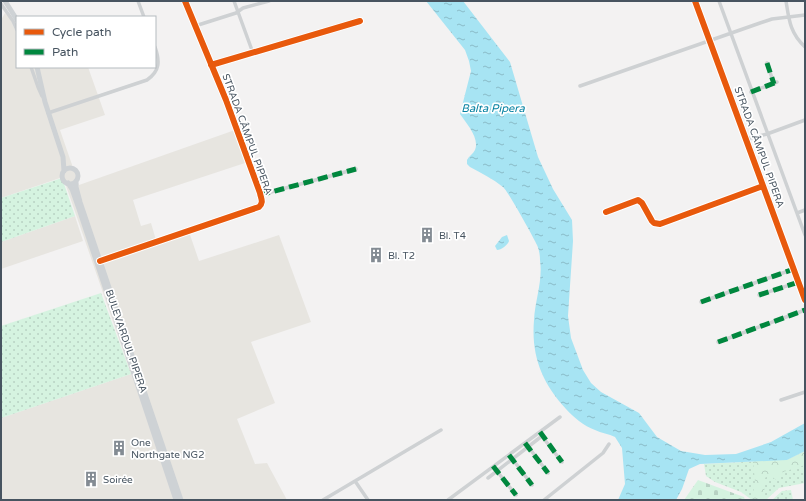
<svg xmlns="http://www.w3.org/2000/svg" width="806" height="501" font-family="'Varela Round',sans-serif">
<style>
.commercial{fill:#e7e5e0}
.green{fill:url(#green-dots)}
.forest{fill:url(#forest-crowns)}
.cemetery{fill:url(#cemetery-stones)}
.water{fill:url(#water-ripples)}
.lines{fill:none;stroke-linecap:round;stroke-linejoin:round}
.minor{stroke:#ced1d3;stroke-width:3.5}
.secondary{stroke:#ced2d5;stroke-width:5}
.quiet{stroke:#00873e;stroke-width:5;stroke-dasharray:10 5;stroke-linecap:butt}
.cycleway-casing{stroke:#fff;stroke-width:8}
.cycleway{stroke:#e8590c;stroke-width:6}
.labels{text-anchor:middle;stroke-width:3.5;stroke-linejoin:round;paint-order:stroke}
.street-label{font-size:10px;fill:#475460;stroke:#fff}
.poi-label{font-size:10px;fill:#475460;stroke:#fff;text-anchor:start}
.water-label{font-size:11px;font-style:italic;fill:#0380a1;stroke:#fff}
</style>
<defs>
<pattern id="green-dots" width="8" height="8" patternUnits="userSpaceOnUse"><rect width="8" height="8" fill="#d5f3e0"/><path d="M2 2h.1M6 6h.1" fill="none" stroke="#b8d2c3" stroke-width="1.8" stroke-linecap="round"/></pattern>
<pattern id="forest-crowns" width="20" height="18" patternUnits="userSpaceOnUse"><rect width="20" height="18" fill="#d5f3e0"/><path d="M2 6a3 3 0 1 1 6 0M12 15a3 3 0 1 1 6 0" fill="none" stroke="#b8d2c3"/></pattern>
<pattern id="cemetery-stones" width="16" height="16" patternUnits="userSpaceOnUse"><rect width="16" height="16" fill="#d5f3e0"/><path d="M2 7V4a2 2 0 0 1 4 0v3zM10 15v-3a2 2 0 0 1 4 0v3z" fill="#b8d2c3"/></pattern>
<pattern id="water-ripples" width="26" height="14" patternUnits="userSpaceOnUse"><rect width="26" height="14" fill="#a7e4f3"/><path d="M2 4q2-2 4 0t4 0M15 11q2-2 4 0t4 0" fill="none" stroke="#8abbc8"/></pattern>
</defs>
<rect width="100%" height="100%" fill="#f3f2f2"/>
<path class="commercial" d="M5,13l5,5 7,16v33h71l17,48 -45,15 19,55 156,-55 13,32 -115,38 8,26 10,-3 5,17 32,-11 11,32 80,-26 32,87 -60,20 24,61 -38,16 18,45 12,-1 20,37h-286v-82l130,-44 -68,-197 -62,21v-178z
M75,216l8,25 -82,28v-27z"/>
<path class="green" d="M62,178l13,38 -74,26v-44z
M101,293l30,81 -130,44v-92z
M805,451v32l-26,5 -13,12h-14l-11,-8 -26,-10 -9,-6 -2,-12 83,-4z
M791,490l2,10h-21l10,-9z"/>
<path class="forest" d="M805,451v14l-25,8 -4,7 -6,-5 -7,4 2,14 -2,6 -8,1 -3,-1 3,-17 -2,-21 34,-1z"/>
<path class="cemetery" d="M698,480l46,17 1,3h-61z"/>
<path class="water" d="M426,1h37l47,61 28,95 15,32 19,31 1,21 -5,75 3,22 12,32 8,13 10,9 38,21 18,24 24,14 24,4 31,-1 35,-12 34,-19v28l-18,9 -87,4 -11,5 -7,20 -6,11h-58l7,-16 -3,-36 -7,-11c-6,-3 -14,-4 -20,-7 -11,-4 -22,-13 -29,-21 -24,-26 -35,-53 -32,-89 1,-20 9,-39 6,-60 0,-5 -1,-11 -3,-15 -3,-7 -29,-54 -34,-58 -10,-8 -22,-14 -33,-20l-3,-3v-4c2,-4 6,-6 8,-10 5,-12 -9,-27 -15,-36l11,-43 -2,-10 -4,-11z
M507,235l2,6c-1,4 -8,9 -12,9l-2,-4 7,-9z"/>
<g class="lines">
<path class="minor" d="M138,1l6,16
M234,1l19,52
M695,1l110,299
M719,1l86,234
M786,1c3,19 4,32 19,46
M1,4l12,17 4,9
M195,26l41,-13 7,-5 26,-7
M767,63l7,21
M211,65l149,-44
M31,67l7,20 4,9
M580,86l180,-63 12,-4 33,-4
M751,92l26,-10
M48,113l99,-33c13,-9 13,-19 8,-33
M746,139l21,-5 38,-14
M260,195l96,-26
M606,212l32,-12 4,3 10,18 2,2 6,1 103,-38
M797,213l8,-3
M100,261l159,-54c5,-5 2,-8 1,-14l-34,-93 -41,-99
M759,295l40,-13
M701,302l93,-33
M718,342l87,-32
M781,400l24,-8
M541,435l21,27
M527,445l21,28
M511,457l21,28
M496,470l20,25
M488,478l54,-42
M355,481l13,19
M323,500l118,-70
M448,500l112,-83
M544,500l59,-47 6,-9"/>
<path class="secondary" d="M5,1l12,19
M37,67l8,35 18,55 1,14
M62 176a8 8 0 1 1 16 0a8 8 0 1 1-16 0Z
M76,181v6l4,15 101,298
M68,183l4,6 7,20 97,291"/>
<path class="quiet" d="M767,63l7,21
M751,92l26,-10
M260,195l96,-26
M759,295l40,-13
M701,302l93,-33
M718,342l87,-32
M540,432l22,30
M525,443l23,30
M509,455l23,30
M493,466l23,29"/>
<defs>
<path id="cycleway" d="M695,1l110,299
M211,65l149,-44
M606,212l32,-12 4,3 10,18 2,2 6,1 103,-38
M100,261l159,-54c5,-5 2,-8 1,-14l-34,-93 -41,-99"/>
</defs>
<use href="#cycleway" class="cycleway-casing"/>
<use href="#cycleway" class="cycleway"/>
</g>
<defs>
<symbol id="building-bare" viewBox="-9 -9 18 18"><path d="M-4-6H4V6H1V3H-1V6H-4ZM-2.5-4.3h1.7v1.8h-1.7ZM.8-4.3h1.7v1.8H.8ZM-2.5-1h1.7V.8h-1.7ZM.8-1h1.7V.8H.8Z" fill="#838b93" stroke="#fff" stroke-width="2.5" paint-order="stroke"/></symbol>
</defs>
<g fill-rule="evenodd">
<use href="#building-bare" x="416" y="224" width="22" height="22"/>
<use href="#building-bare" x="365" y="244" width="22" height="22"/>
<use href="#building-bare" x="108" y="437" width="22" height="22"/>
<use href="#building-bare" x="80" y="468" width="22" height="22"/>
</g>
<g class="labels">
<g class="street-label">
<text transform="translate(248 134) rotate(70)" y="4">STRADA CÂMPUL PIPERA</text>
<text transform="translate(760 147) rotate(70)" y="4">STRADA CÂMPUL PIPERA</text>
<text transform="translate(127 341) rotate(71)" y="4">BULEVARDUL PIPERA</text>
</g>
<g class="poi-label">
<text x="439" y="239">Bl. T4</text>
<text x="388" y="259">Bl. T2</text>
<text x="131" y="446">One<tspan x="131" dy="12">Northgate NG2</tspan></text>
<text x="103" y="483">Soirée</text>
</g>
<g class="water-label">
<text x="493" y="112">Balta Pipera</text>
</g>
</g>
<rect width="806" height="501" fill="none" stroke="#475460" stroke-width="4"/>
<rect x="16" y="16" width="140" height="52" fill="#ffffff" stroke="#b5bbbf"/>
<rect x="24" y="29" width="20" height="6" fill="#e8590c" stroke="#b5bbbf"/>
<text x="52" y="36" font-size="12" fill="#475460">Cycle path</text>
<rect x="24" y="49" width="20" height="6" fill="#00873e" stroke="#b5bbbf"/>
<text x="52" y="56" font-size="12" fill="#475460">Path</text>
</svg>
